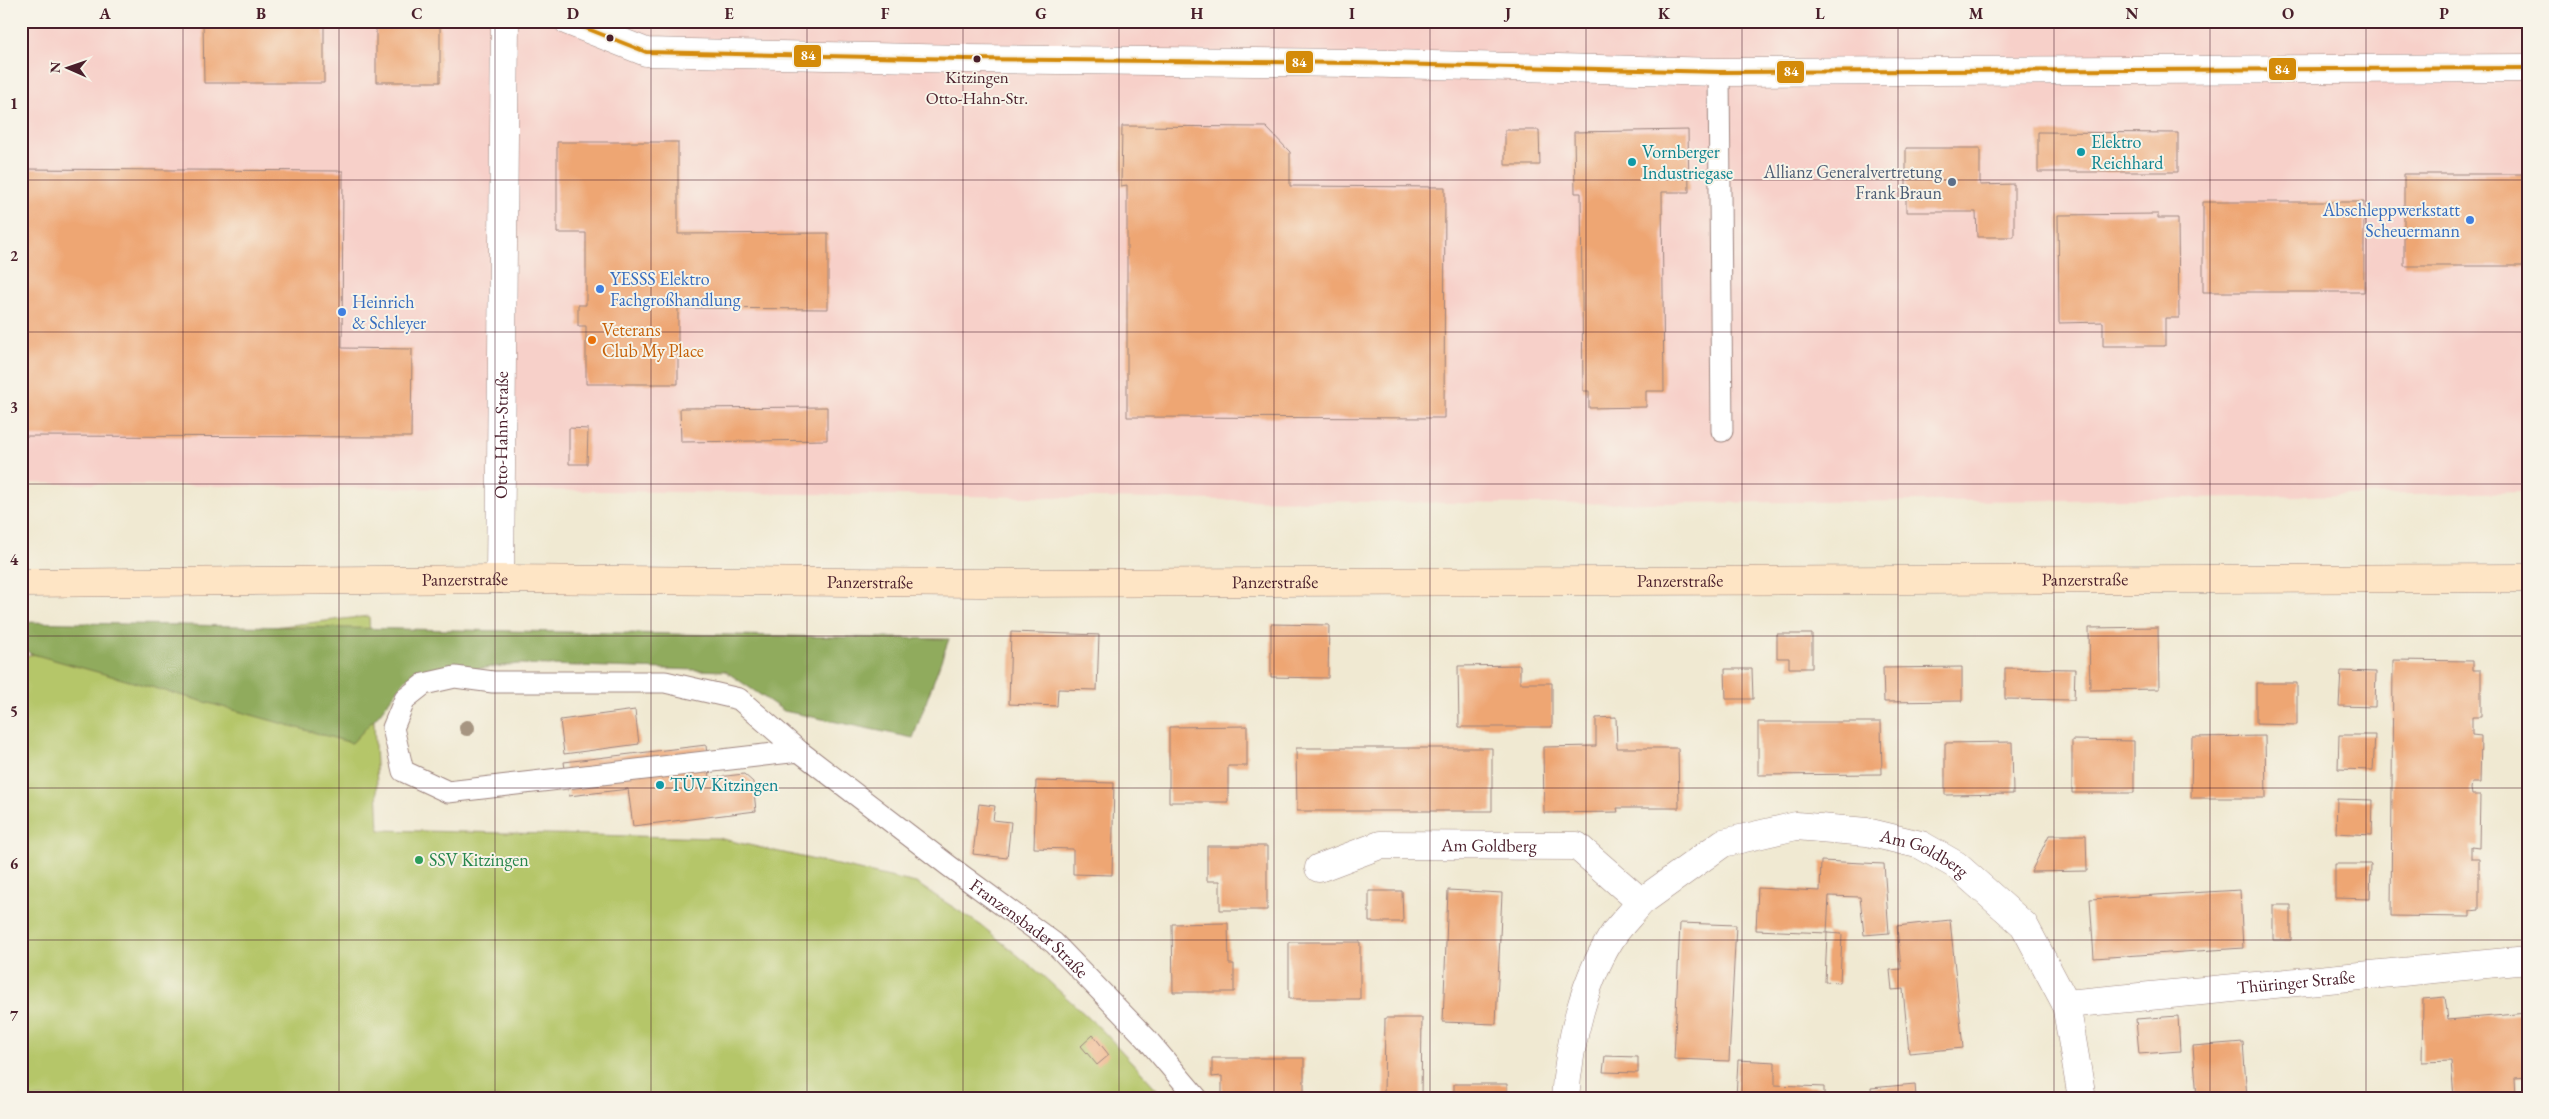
<svg xmlns="http://www.w3.org/2000/svg" width="2549" height="1119" font-family="'EB Garamond',serif">
<style>
.built{fill:#f7d0c9}
.green{fill:#b5c669;stroke:#80724a}
.forest{fill:#90ab5d;stroke:#6d6544}
.building{fill:#eea673}
.lines{fill:none;stroke-linecap:round;stroke-linejoin:round}
.lane-casing{stroke:#9d847e;stroke-width:23}
.street-casing{stroke:#9d847e;stroke-width:29}
.secondary-casing{stroke:#9d847e;stroke-width:29}
.lane{stroke:#fff;stroke-width:21}
.street{stroke:#fff;stroke-width:28}
.secondary{stroke:#fee5c5;stroke-width:28}
.bus-1-casing{stroke:#f7f3e8;stroke-width:8}
.bus-1{stroke:#d48b09;stroke-width:4}
.tree{fill:#a69581}
.grid{fill:none;stroke:#4a1f2b;stroke-width:1;stroke-opacity:0.55}
.bus-dot{fill:#4a1f2b;stroke:#f7f3e8;stroke-width:2}
.culture-dot{fill:#0f9aa8;stroke:#f7f3e8;stroke-width:2}
.service-dot{fill:#5c6f8a;stroke:#f7f3e8;stroke-width:2}
.shop-dot{fill:#3f7fe0;stroke:#f7f3e8;stroke-width:2}
.food-dot{fill:#e8710a;stroke:#f7f3e8;stroke-width:2}
.leisure-dot{fill:#2e9e5b;stroke:#f7f3e8;stroke-width:2}
.labels{text-anchor:middle;stroke-width:4;stroke-linejoin:round;paint-order:stroke}
.bus-label{font-size:17px;fill:#4a1f2b;stroke:#f7f3e8}
.culture-label{font-size:18px;fill:#0d838f;stroke:#f7f3e8;text-anchor:start}
.service-label{font-size:18px;fill:#4e5e75;stroke:#f7f3e8;text-anchor:end}
.shop-label{font-size:18px;fill:#366cbe;stroke:#f7f3e8;text-anchor:start}
.food-label{font-size:18px;fill:#c56008;stroke:#f7f3e8;text-anchor:start}
.street-label{font-size:18px;fill:#4a1f2b;stroke:#f7f3e8}
.leisure-label{font-size:18px;fill:#27864d;stroke:#f7f3e8;text-anchor:start}
.line-badge{stroke:#f7f3e8;stroke-width:2}
.badge-label{font-size:14px;text-anchor:middle;font-weight:bold;fill:#fff}
.neatline{fill:none;stroke:#4a1f2b;stroke-width:2}
.grid-label{font-size:16px;text-anchor:middle;font-weight:bold;fill:#4a1f2b}
</style>
<rect width="100%" height="100%" fill="#f7f3e8"/>
<filter id="ink" filterUnits="userSpaceOnUse"><feTurbulence type="fractalNoise" baseFrequency=".02" numOctaves="2"/><feDisplacementMap in="SourceGraphic" scale="10" xChannelSelector="R" yChannelSelector="G"/><feConvolveMatrix kernelMatrix="1 2 1 2 8 2 1 2 1" color-interpolation-filters="sRGB"/></filter>
<filter id="wash" filterUnits="userSpaceOnUse"><feTurbulence type="fractalNoise" baseFrequency=".0096" numOctaves="4" result="noise"/><feDisplacementMap in="SourceGraphic" scale="20" xChannelSelector="R" yChannelSelector="G"/><feGaussianBlur stdDeviation="1.12" result="paint"/><feColorMatrix in="noise" values="0 0 0 0 0 0 0 0 0 0 0 0 0 0 0 0 0 1.4 0 .05"/><feComposite in="paint" operator="in"/></filter>
<g filter="url(#wash)">
<rect width="100%" height="100%" fill="#f0e9d2"/>
<path class="built" d="M21,21h2507v471l-459,8 -543,4 -1505,-21z"/>
<path class="green" d="M369,616l10,214 339,8 198,45 66,43 61,50 60,55 62,67h-1144v-442z"/>
<path class="forest" d="M21,622l928,17 -36,99 -129,-27 -59,-40 -206,-7 -111,13 -29,37 -27,29 -323,-90 -8,-9z"/>
<g id="blocks">
<path class="building" d="M203,21h121v62h-120z
M376,21h64v61h-64z
M1122,126l144,1 24,25v34l155,1 -1,231 -317,-1v-232l-6,1z
M1505,130h34l1,35h-35z
M1688,130l1,62h-27l2,199h-18v16l-57,1v-17h-6l-2,-198h-6l-1,-61z
M2038,132l140,1v39h-140z
M557,142h121v92l150,-1v76l-150,-1v76h-92v-58h-8v-21h8v-72h-29z
M1906,148h74v37l34,-1v53h-37l-1,-25h-70z
M21,169l322,2 -1,177 70,1 -1,88 -390,-1z
M2404,174h124v92h-124z
M2203,202h161v90h-161z
M2158,214v4h20l1,100h-14v28h-62v-24l-44,1 -1,-108z
M827,407v33l-146,2 -1,-34z
M569,428l19,1 -1,35h-18z
M1271,624l58,1 -1,53 -57,-1z
M2158,627l1,62 -69,1 -1,-62z
M1011,632l88,3 -2,55 -39,-1 -1,17 -48,-2z
M1777,634h35v34h-23v-10h-12z
M2393,660l80,1v9h8v47h-9v18l9,1 -1,47h-8l-1,6 1,6h8l-1,52 -8,-1v13h8v51l-9,1v6l-79,-1z
M1520,665v18h32v44h-93l-1,-61z
M1962,667v34l-78,1 -1,-34z
M2005,668l70,1 -1,31 -69,-1z
M1725,669h27l1,30h-27z
M2341,671l35,1 -1,35 -36,-1z
M2256,683h41v42l-41,-1z
M635,710l4,34 -75,10 -4,-34z
M1616,717l1,31h61l1,60h-62l1,4 -74,1 -1,-66 53,-1v-28z
M1758,722h123l1,52 -124,1z
M1247,726v40h-19v36h-59v-75z
M2339,735h36l-2,35 -35,-1z
M2265,736l1,62h-75l1,-61z
M2072,740l62,1v52h-62z
M2012,742l1,52 -68,1v-52z
M706,745l3,33 35,-4 9,8 3,29 -123,15 -5,-37 -59,7 -5,-34z
M1296,748h196v63h-195z
M1036,781l78,2 -2,92 -39,-1v-25l-39,-1z
M2337,799l36,1 -1,35 -36,-2z
M979,804l16,2 -2,14 18,2 -4,36 -34,-4z
M2049,835h37l1,36 -56,1z
M1207,846h60v64h-47v-29h-13z
M1821,861l63,3 5,69 -25,2 -4,-38 -31,-1 -2,37 15,1 -2,49 -15,-1 2,-49 -71,-3 2,-42 62,3z
M2335,864h36l-1,35 -35,-1z
M1448,890l54,3 -6,131 -53,-2z
M2240,890l3,58 -149,10 -4,-59z
M1369,891h33l1,31h-34z
M2273,905h18v35h-18z
M1950,920l13,128 -54,5 -6,-64 -11,1 -2,-20 11,-1 -4,-43z
M1228,923l1,41h5v28h-61l-1,-68z
M1680,923l56,2 -7,136 -55,-2z
M1289,942h71v57h-71z
M2445,997l3,23 80,-7v64l-13,1 1,20h-62l-3,-37 -29,1 1,-63z
M2178,1016l2,35 -41,3 -3,-35z
M1385,1018h37l-1,80h-37z
M1093,1035l16,20 -12,10 -16,-19z
M2243,1042l4,56h-50l-4,-52z
M1605,1056l33,1v16l-35,-1z
M1212,1058h92v40h-72v-3h-10v-19l-10,1z
M1738,1060l37,2v23l49,2v11h-88z
M1454,1084h53v14h-53z
M1915,1084l1,14h-44l-1,-10z"/>
</g>
</g>
<g filter="url(#ink)">
<use href="#blocks" fill-opacity="0" stroke="#9d847e" stroke-width="1"/>
<g class="lines">
<defs>
<g id="lane">
<path d="M1719,72l3,359"/>
<path id="s1" d="M799,751l-60,-52 -74,-17h-172l-38,-5 -31,7 -19,15 -12,29 10,43 45,21 351,-41 150,115 105,77 92,95 51,60"/>
</g>
<g id="street">
<path d="M568,21l78,31 318,7 388,4 367,9 809,-4"/>
<path id="s2" d="M500,579l5,-558"/>
<path id="s3" d="M1319,868l61,-23 197,1 64,56 82,-59 73,-17 71,6 54,13 35,20 68,60 42,79 16,94"/>
<path id="s4" d="M2066,1004l462,-44"/>
<path d="M1565,1098c4,-54 19,-122 51,-167 8,-10 17,-19 25,-29"/>
</g>
<g id="secondary">
<path id="s5" d="M21,583l479,-4 480,4 1548,-5"/>
</g>
</defs>
<use href="#lane" class="lane-casing"/>
<use href="#street" class="street-casing"/>
<use href="#secondary" class="secondary-casing"/>
<use href="#lane" class="lane"/>
<use href="#street" class="street"/>
<use href="#secondary" class="secondary"/>
<defs>
<path id="bus-1" d="M568,21l78,31 318,7 388,4 367,9 809,-4"/>
</defs>
<use href="#bus-1" class="bus-1-casing"/>
<use href="#bus-1" class="bus-1"/>
</g>
<circle class="tree" cx="467" cy="728" r="8"/>
</g>
<path class="grid" d="M183,21v1077M339,21v1077M495,21v1077M651,21v1077M807,21v1077M963,21v1077M1119,21v1077M1274,21v1077M1430,21v1077M1586,21v1077M1742,21v1077M1898,21v1077M2054,21v1077M2210,21v1077M2366,21v1077M21,180h2507M21,332h2507M21,484h2507M21,636h2507M21,788h2507M21,940h2507"/>
<g class="bus-dot">
<circle cx="610" cy="38" r="4.5"/>
<circle cx="977" cy="59" r="4.5"/>
</g>
<g class="culture-dot">
<circle cx="2081" cy="152" r="5"/>
<circle cx="1632" cy="162" r="5"/>
<circle cx="660" cy="785" r="5"/>
</g>
<circle class="service-dot" cx="1952" cy="182" r="5"/>
<g class="shop-dot">
<circle cx="2470" cy="220" r="5"/>
<circle cx="600" cy="289" r="5"/>
<circle cx="342" cy="312" r="5"/>
</g>
<circle class="food-dot" cx="592" cy="340" r="5"/>
<circle class="leisure-dot" cx="419" cy="860" r="5"/>
<g class="labels">
<g class="bus-label">
<text x="977" y="83">Kitzingen<tspan x="977" dy="21">Otto-Hahn-Str.</tspan></text>
</g>
<g class="culture-label">
<text x="2091" y="148">Elektro<tspan x="2091" dy="21">Reichhard</tspan></text>
<text x="1642" y="158">Vornberger<tspan x="1642" dy="21">Industriegase</tspan></text>
<text x="670" y="791">TÜV Kitzingen</text>
</g>
<g class="service-label">
<text x="1942" y="178">Allianz Generalvertretung<tspan x="1942" dy="21">Frank Braun</tspan></text>
</g>
<g class="shop-label">
<text x="2460" y="216" text-anchor="end">Abschleppwerkstatt<tspan x="2460" dy="21">Scheuermann</tspan></text>
<text x="610" y="285">YESSS Elektro<tspan x="610" dy="21">Fachgroßhandlung</tspan></text>
<text x="352" y="308">Heinrich<tspan x="352" dy="21">&amp; Schleyer</tspan></text>
</g>
<g class="food-label">
<text x="602" y="336">Veterans<tspan x="602" dy="21">Club My Place</tspan></text>
</g>
<g class="street-label">
<text dy="6" stroke="none"><textPath href="#s2" startOffset="144">Otto-Hahn-Straße</textPath></text>
<text dy="6" stroke="none"><textPath href="#s5" startOffset="444">Panzerstraße</textPath></text>
<text dy="6" stroke="none"><textPath href="#s5" startOffset="2064">Panzerstraße</textPath></text>
<text dy="6" stroke="none"><textPath href="#s5" startOffset="1659">Panzerstraße</textPath></text>
<text dy="6" stroke="none"><textPath href="#s5" startOffset="849">Panzerstraße</textPath></text>
<text dy="6" stroke="none"><textPath href="#s5" startOffset="1254">Panzerstraße</textPath></text>
<text dy="6" stroke="none"><textPath href="#s3" startOffset="174">Am Goldberg</textPath></text>
<text dy="6" stroke="none"><textPath href="#s3" startOffset="656">Am Goldberg</textPath></text>
<text dy="6" stroke="none"><textPath href="#s1" startOffset="1191">Franzensbader Straße</textPath></text>
<text dy="6" stroke="none"><textPath href="#s4" startOffset="231">Thüringer Straße</textPath></text>
</g>
<g class="leisure-label">
<text x="429" y="866">SSV Kitzingen</text>
</g>
</g>
<g class="line-badge">
<rect x="793" y="44" width="29" height="24" rx="5" fill="#d48b09"/>
<rect x="1285" y="50" width="29" height="24" rx="5" fill="#d48b09"/>
<rect x="2268" y="57" width="29" height="24" rx="5" fill="#d48b09"/>
<rect x="1776" y="60" width="29" height="24" rx="5" fill="#d48b09"/>
</g>
<g class="badge-label">
<text x="808" y="60">84</text>
<text x="1299" y="67">84</text>
<text x="2282" y="74">84</text>
<text x="1791" y="76">84</text>
</g>
<rect width="2549" height="1119" fill="none" stroke="#f7f3e8" stroke-width="55"/>
<g transform="translate(68 68) rotate(272)" stroke="#f7f3e8" stroke-width="4" paint-order="stroke">
<path d="M0-4L9 19L0 12L-9 19Z" fill="#4a1f2b"/>
<text y="-8" font-size="14" font-weight="bold" text-anchor="middle" fill="#4a1f2b">N</text>
</g>
<rect x="28" y="28" width="2494" height="1064" class="neatline"/>
<g class="grid-label">
<text x="105" y="19">A</text>
<text x="261" y="19">B</text>
<text x="417" y="19">C</text>
<text x="573" y="19">D</text>
<text x="729" y="19">E</text>
<text x="885" y="19">F</text>
<text x="1041" y="19">G</text>
<text x="1197" y="19">H</text>
<text x="1352" y="19">I</text>
<text x="1508" y="19">J</text>
<text x="1664" y="19">K</text>
<text x="1820" y="19">L</text>
<text x="1976" y="19">M</text>
<text x="2132" y="19">N</text>
<text x="2288" y="19">O</text>
<text x="2444" y="19">P</text>
<text x="14" y="109">1</text>
<text x="14" y="261">2</text>
<text x="14" y="413">3</text>
<text x="14" y="565">4</text>
<text x="14" y="717">5</text>
<text x="14" y="869">6</text>
<text x="14" y="1021">7</text>
</g>
</svg>
